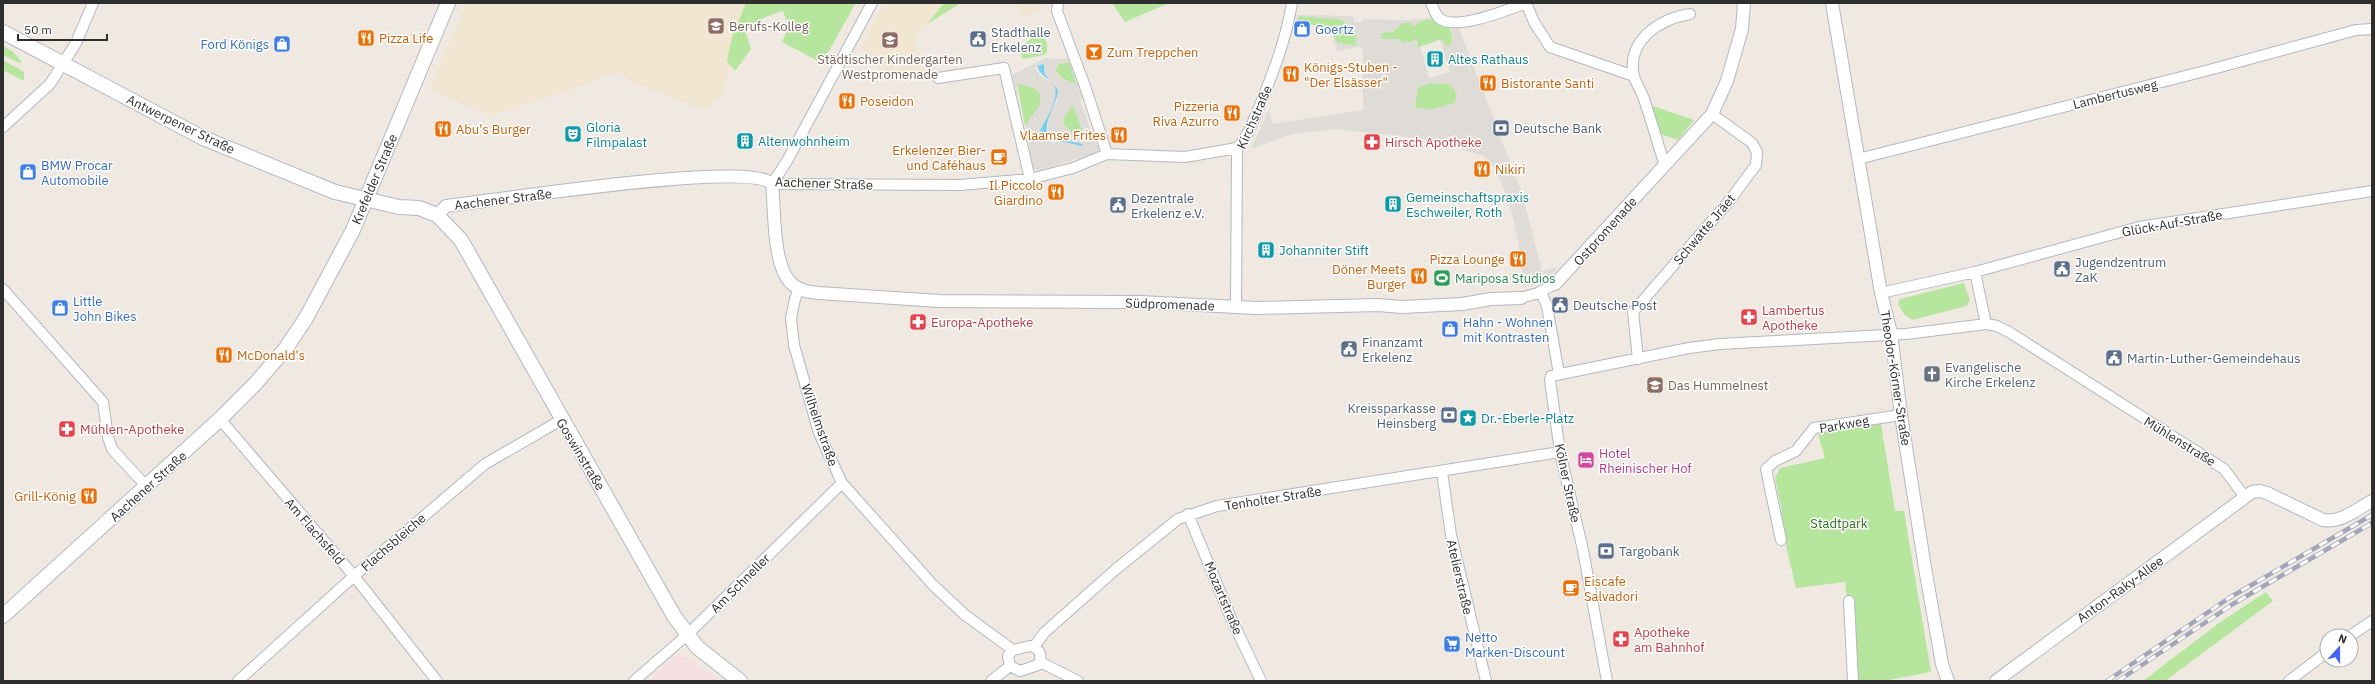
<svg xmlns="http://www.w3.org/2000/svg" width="2375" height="684" font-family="'IBM Plex Sans',sans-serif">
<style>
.education{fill:#f0e6d1}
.medical{fill:#f5dfe0}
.green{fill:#b6e59e}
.plaza{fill:#dfdcd8;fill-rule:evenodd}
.water{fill:#75cff0}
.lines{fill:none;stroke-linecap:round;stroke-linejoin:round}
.minor-casing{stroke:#b4b7c1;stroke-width:12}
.tertiary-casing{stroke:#b4b7c1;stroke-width:14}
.secondary-casing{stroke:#b4b7c1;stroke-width:16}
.minor{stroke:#fff;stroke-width:10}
.tertiary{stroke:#fff;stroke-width:12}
.secondary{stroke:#fff;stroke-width:14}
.rail-casing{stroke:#a3a6b8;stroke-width:4.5}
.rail{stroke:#fff;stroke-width:3;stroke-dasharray:9;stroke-linecap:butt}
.labels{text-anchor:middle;stroke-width:3;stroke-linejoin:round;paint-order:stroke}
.education-label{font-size:13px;fill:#785e54;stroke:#fff;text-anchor:start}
.shop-label{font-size:13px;fill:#366cbe;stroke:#fff;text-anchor:start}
.service-label{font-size:13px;fill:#4e5e75;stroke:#fff;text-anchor:start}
.food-label{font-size:13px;fill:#c56008;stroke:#fff;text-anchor:start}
.culture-label{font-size:13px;fill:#0d838f;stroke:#fff;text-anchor:start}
.street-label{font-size:13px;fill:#2e2e2e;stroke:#fff}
.health-label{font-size:13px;fill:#be3a42;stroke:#fff;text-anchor:start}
.leisure-label{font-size:13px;fill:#27864d;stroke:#fff;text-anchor:start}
.worship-label{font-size:13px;fill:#5b616d;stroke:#fff;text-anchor:start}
.hotel-label{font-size:13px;fill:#b23c85;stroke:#fff;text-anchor:start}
.park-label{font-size:13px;fill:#2c6e1b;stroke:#fff}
</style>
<rect width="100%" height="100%" fill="#efe9e1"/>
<path class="education" d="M466,3h294l-40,94 -16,14 -70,-28 -16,-11 -47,18 -81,26 -61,-26z
M884,3h60l-28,33v8l10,19 3,12 -39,6 -30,-33z
M1016,3h24l3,5 -20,10z"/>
<path class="medical" d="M677,656l11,1 30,24h-69z"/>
<path class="green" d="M746,3h110l-34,60 -40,-21 7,-15 -6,-16 -18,6 -20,13 6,19 -16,22 -8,-10 5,-24z
M944,3h17l-34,21z
M1112,3h57l-44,19z
M1298,16l42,3 10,6 7,13 -2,8 -18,-3 -4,-11 -35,-12z
M1434,19c14,3 17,8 19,22l-6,7 -6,-9 -24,9v-7l-15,2 -3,-4 -17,1 -1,-6 3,-2h8l11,-9z
M1036,34l6,1 5,8v9l-4,3 -20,4 -4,-10z
M3,46l9,5 10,11 -3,1 -16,-8z
M3,60l21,12v9l-21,-11z
M1069,62l8,23 -15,-7 -7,-8 4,-6z
M1017,83l18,5 5,5v12l-15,21z
M1430,83l20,1 7,9 -2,10 -23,7 -18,-2 4,-20z
M1073,105l11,30 -13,-3 -7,-7v-8z
M1650,105l44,15 -16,20 -18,-6z
M1964,283l6,17 -3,6 -55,14 -8,-6 -6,-10 2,-5z
M1881,424l14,87h9l27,161 -48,9h-27l-11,-99 -49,6 -18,-76 4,-1 -7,-33 5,-10 45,-10 -7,-24 3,-4z
M2266,592l7,9 -108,80h-22l76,-58z"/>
<path class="plaza" d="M1297,15l56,1 1,6h9v-3l43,1 33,-3 18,6 65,170 20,78 16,-4 -15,18 -19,1 -5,-41 -10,-44 -15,-35 -10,-10 -59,-17 -88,-10 -45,5 -41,15 18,-40 3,15 91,-14v-60l-3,-3 -23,4 -5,-18 -22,-9 -14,-3zM1299,16l41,3 10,6 7,13 -2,8 -18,-3 -4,-11 -35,-12zM1434,19l10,2 7,7 2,13 -6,6 -6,-8 -24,8 -1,-4 2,-3 -2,-2 -5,4 -9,1 -3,-4h-17l-1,-5 3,-2 6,1 13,-10 7,-1 3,5 7,-6zM1440,40l10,32 -21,6 -9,-32zM1430,83l20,1 7,9 -2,10 -23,7 -17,-2 3,-20z
M1045,58l23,1 14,37 -1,8 13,35 6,9 -3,5 -57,17 -6,-1 -4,-7 -2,-10 2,-5 -18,-72zM1064,62h5l8,22 -12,-4 -9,-7v-7zM1043,64l1,9 14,17 -1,12 -8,13 -2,17 10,7 26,5 -31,-6 -11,1 -2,-5 17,-34 1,-10 -5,-7 -11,-7 -7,-9zM1017,83l18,5 5,5v12l-15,21 -7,-26zM1073,105l11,30 -13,-3 -7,-7v-8z"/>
<path class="water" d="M1044,64v9l14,17c-1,15 -13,27 -11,42l10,7 26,5 -1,2 -30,-7 -2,2 -9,-1 -2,-6c4,-12 24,-37 14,-50 -6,-8 -11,-6 -16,-18z"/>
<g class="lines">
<defs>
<path id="minor" d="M1058,3l-1,8 29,78 21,65
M1431,3c2,4 4,10 7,14 15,16 71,-8 89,-14
M1526,3l8,19 16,25 84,29
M938,78l66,-10 26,111
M3,127l47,-43 26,-41 17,-40
M1858,159l351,-89 147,-40 16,-1
M1665,166c-7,-22 -13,-43 -20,-64 -2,-9 -9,-17 -11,-26 -8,-36 26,-57 56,-62
M772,184l188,1 70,-6 43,-11 34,-14 78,3 52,-9
M772,184l15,-23 85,-158
M3,289l100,113 5,35 4,12 35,38
M799,289l-4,10 -4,19 3,27 25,88 23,50 91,102 32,30 48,35
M1541,292l6,14 12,68
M1881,293l94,-21 164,-45 233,-36
M1521,298l17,-5 17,-9
M1236,307l1,-159c11,-11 17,-29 23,-43 14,-34 26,-66 32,-102
M1986,324l11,2 12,6 215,137 21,28
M1638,359l-5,-47 97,-112 26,-35 1,-13 -5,-9 -40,-29
M220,419l134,157 83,105
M1442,472l9,63 35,146
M1188,514l43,104 30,63
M1781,540l-15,-71 9,-8 21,-10 18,-23 87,-13
M1849,601l4,80
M2350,636l22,-15
M1030,646c10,2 13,10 8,19l-18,6 -10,-5 -2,-10 5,-6z
M1034,647l10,-14 71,-63 63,-51 39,-13 343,-54
M1040,662l38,19
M238,681l116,-105 131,-112 76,-44
M634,681l53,-46 155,-152
M991,681l19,-15
M1607,681l-24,-131 -23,-98 -10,-72 1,-4 138,-28 31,-4 186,-10 80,-10 -11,-52
M2289,681l38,-29"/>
<path id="tertiary" d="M1832,3l49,290 10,40 10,82 24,153 17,96 6,17
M437,215l9,-9c45,-5 304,-46 326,-22 3,26 0,82 20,100 8,7 17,8 27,9l120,8 202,1 115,6 122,-3 24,2 60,-3 29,-5 30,-1
M1555,284l157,-170 15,-33 15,-52 2,-26
M1996,681l256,-189 8,-1 7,2 56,27c18,3 34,-11 49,-19"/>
<path id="secondary" d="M3,32l200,106 132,54 64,15 20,1 18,7 24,25 213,376 23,31 43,34
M3,616l217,-197 35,-35 31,-36 20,-30 47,-88 95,-227"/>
</defs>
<use href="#minor" class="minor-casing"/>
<use href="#tertiary" class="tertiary-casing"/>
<use href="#secondary" class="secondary-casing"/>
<use href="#minor" class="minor"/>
<use href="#tertiary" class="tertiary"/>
<use href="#secondary" class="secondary"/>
<defs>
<path id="rail" d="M2107,681l122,-83 143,-83
M2118,681l115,-77 139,-81"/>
</defs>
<use href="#rail" class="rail-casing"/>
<use href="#rail" class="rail"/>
</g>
<defs>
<symbol id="university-square" viewBox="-11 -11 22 22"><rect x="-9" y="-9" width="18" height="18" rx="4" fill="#8d6e63" stroke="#fff"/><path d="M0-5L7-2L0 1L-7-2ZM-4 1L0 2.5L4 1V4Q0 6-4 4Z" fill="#fff"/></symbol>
<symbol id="shop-square" viewBox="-11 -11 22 22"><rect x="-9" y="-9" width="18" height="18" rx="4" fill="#3f7fe0" stroke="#fff"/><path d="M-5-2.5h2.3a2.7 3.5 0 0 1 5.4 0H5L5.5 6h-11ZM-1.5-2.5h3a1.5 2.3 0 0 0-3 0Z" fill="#fff"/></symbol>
<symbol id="restaurant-square" viewBox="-11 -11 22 22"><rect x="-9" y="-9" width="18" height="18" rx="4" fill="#e8710a" stroke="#fff"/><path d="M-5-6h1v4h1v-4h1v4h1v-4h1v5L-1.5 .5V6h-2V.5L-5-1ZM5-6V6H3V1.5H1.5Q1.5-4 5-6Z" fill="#fff"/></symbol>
<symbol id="civic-square" viewBox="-11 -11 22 22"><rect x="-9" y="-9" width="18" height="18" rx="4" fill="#5c6f8a" stroke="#fff"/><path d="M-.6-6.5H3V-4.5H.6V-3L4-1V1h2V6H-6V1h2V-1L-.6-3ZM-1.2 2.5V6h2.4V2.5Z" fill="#fff"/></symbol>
<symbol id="school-square" viewBox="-11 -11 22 22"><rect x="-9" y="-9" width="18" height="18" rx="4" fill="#8d6e63" stroke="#fff"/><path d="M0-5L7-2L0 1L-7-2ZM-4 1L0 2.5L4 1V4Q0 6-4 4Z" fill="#fff"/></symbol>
<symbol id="bar-square" viewBox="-11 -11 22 22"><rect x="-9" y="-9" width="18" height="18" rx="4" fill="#e8710a" stroke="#fff"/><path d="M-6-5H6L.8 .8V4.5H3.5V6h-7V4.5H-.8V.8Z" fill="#fff"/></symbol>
<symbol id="building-square" viewBox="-11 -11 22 22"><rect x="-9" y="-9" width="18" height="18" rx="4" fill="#0f9aa8" stroke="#fff"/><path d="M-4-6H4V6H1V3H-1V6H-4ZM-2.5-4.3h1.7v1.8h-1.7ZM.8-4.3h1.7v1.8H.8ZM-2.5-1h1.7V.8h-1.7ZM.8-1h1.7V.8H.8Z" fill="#fff"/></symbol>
<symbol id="bank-square" viewBox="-11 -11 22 22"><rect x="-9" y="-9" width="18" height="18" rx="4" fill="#5c6f8a" stroke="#fff"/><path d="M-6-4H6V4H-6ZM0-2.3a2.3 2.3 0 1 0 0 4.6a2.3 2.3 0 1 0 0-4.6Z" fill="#fff"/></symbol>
<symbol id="theatre-square" viewBox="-11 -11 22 22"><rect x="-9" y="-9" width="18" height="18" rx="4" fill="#0f9aa8" stroke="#fff"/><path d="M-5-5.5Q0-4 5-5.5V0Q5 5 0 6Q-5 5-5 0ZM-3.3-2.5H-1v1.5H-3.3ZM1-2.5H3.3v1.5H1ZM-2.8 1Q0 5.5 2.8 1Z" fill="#fff"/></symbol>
<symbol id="pharmacy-square" viewBox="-11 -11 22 22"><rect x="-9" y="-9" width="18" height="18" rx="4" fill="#e0444e" stroke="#fff"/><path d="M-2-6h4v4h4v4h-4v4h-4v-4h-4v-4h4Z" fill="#fff"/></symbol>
<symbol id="cafe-square" viewBox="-11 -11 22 22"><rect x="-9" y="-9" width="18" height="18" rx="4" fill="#e8710a" stroke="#fff"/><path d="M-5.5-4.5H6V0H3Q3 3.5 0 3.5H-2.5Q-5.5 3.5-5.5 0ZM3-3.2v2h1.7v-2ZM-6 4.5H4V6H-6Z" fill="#fff"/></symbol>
<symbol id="stadium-square" viewBox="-11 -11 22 22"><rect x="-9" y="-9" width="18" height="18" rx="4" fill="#2e9e5b" stroke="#fff"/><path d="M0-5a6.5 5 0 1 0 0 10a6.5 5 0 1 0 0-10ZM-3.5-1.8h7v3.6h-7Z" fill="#fff"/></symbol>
<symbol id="church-square" viewBox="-11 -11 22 22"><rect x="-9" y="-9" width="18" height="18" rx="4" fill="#6b7280" stroke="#fff"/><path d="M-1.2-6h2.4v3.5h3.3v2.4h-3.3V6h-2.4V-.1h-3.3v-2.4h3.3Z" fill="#fff"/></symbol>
<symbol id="sight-square" viewBox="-11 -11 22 22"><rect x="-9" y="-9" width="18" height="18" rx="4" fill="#0f9aa8" stroke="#fff"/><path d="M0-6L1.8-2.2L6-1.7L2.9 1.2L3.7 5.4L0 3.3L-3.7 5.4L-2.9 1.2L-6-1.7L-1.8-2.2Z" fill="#fff"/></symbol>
<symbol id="hotel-square" viewBox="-11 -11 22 22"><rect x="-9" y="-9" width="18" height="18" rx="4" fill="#d1479c" stroke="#fff"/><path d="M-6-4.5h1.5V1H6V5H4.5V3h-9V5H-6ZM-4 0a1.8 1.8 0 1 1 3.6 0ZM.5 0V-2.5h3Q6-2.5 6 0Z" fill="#fff"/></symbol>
<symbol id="supermarket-square" viewBox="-11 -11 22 22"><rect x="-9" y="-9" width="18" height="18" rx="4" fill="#3f7fe0" stroke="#fff"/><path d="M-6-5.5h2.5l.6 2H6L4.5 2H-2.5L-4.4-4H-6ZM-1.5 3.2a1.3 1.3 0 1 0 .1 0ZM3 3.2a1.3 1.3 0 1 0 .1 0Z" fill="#fff"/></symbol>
</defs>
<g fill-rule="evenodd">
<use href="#university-square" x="706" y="16" width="20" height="20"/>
<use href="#shop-square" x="1292" y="19" width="20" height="20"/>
<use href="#restaurant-square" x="356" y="28" width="20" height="20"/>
<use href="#civic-square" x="968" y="29" width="20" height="20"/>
<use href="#school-square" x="880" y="30" width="20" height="20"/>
<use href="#shop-square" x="272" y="34" width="20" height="20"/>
<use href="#bar-square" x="1084" y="42" width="20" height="20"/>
<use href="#building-square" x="1425" y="49" width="20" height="20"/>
<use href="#restaurant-square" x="1281" y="64" width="20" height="20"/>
<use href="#restaurant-square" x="1478" y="73" width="20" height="20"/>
<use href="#restaurant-square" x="837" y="91" width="20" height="20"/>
<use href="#restaurant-square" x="1222" y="103" width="20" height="20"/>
<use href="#bank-square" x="1491" y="118" width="20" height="20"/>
<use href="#restaurant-square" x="433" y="119" width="20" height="20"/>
<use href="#theatre-square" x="563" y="124" width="20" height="20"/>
<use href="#restaurant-square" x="1109" y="125" width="20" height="20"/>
<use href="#building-square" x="735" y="131" width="20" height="20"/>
<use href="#pharmacy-square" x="1362" y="132" width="20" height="20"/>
<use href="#cafe-square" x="989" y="147" width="20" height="20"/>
<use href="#restaurant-square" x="1472" y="159" width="20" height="20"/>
<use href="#shop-square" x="18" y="162" width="20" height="20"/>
<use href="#restaurant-square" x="1046" y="182" width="20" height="20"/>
<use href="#building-square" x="1383" y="194" width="20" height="20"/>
<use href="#civic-square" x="1108" y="195" width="20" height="20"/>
<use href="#building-square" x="1256" y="240" width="20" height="20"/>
<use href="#restaurant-square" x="1508" y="249" width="20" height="20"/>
<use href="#civic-square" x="2052" y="259" width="20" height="20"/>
<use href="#restaurant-square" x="1409" y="266" width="20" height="20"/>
<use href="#stadium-square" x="1432" y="268" width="20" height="20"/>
<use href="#civic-square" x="1550" y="295" width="20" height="20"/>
<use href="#shop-square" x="50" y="298" width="20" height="20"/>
<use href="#pharmacy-square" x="1739" y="307" width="20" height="20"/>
<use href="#pharmacy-square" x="908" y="312" width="20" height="20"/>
<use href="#shop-square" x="1440" y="319" width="20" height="20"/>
<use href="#civic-square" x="1339" y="339" width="20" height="20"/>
<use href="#restaurant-square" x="214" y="345" width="20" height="20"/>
<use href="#civic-square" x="2104" y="348" width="20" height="20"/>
<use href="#church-square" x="1922" y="364" width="20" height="20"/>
<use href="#school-square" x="1645" y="375" width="20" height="20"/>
<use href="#bank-square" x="1439" y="405" width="20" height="20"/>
<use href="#sight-square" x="1458" y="408" width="20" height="20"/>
<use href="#pharmacy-square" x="57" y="419" width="20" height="20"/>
<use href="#hotel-square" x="1576" y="450" width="20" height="20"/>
<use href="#restaurant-square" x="79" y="486" width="20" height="20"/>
<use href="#bank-square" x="1596" y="541" width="20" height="20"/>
<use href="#cafe-square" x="1561" y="578" width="20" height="20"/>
<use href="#pharmacy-square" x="1611" y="629" width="20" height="20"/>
<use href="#supermarket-square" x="1442" y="634" width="20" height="20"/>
</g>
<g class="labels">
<g class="education-label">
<text x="729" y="31">Berufs-Kolleg</text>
<text x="890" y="64" text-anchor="middle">Städtischer Kindergarten<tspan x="890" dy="15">Westpromenade</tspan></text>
<text x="1668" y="390">Das Hummelnest</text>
</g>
<g class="shop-label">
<text x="1315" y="34">Goertz</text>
<text x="269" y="49" text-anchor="end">Ford Königs</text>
<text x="41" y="170">BMW Procar<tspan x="41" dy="15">Automobile</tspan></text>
<text x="73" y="306">Little<tspan x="73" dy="15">John Bikes</tspan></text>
<text x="1463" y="327">Hahn - Wohnen<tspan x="1463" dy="15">mit Kontrasten</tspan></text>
<text x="1465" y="642">Netto<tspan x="1465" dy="15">Marken-Discount</tspan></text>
</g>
<g class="service-label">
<text x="991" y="37">Stadthalle<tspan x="991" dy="15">Erkelenz</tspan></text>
<text x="1514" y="133">Deutsche Bank</text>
<text x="1131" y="203">Dezentrale<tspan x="1131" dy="15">Erkelenz e.V.</tspan></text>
<text x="2075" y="267">Jugendzentrum<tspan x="2075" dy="15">ZaK</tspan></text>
<text x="1573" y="310">Deutsche Post</text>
<text x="1362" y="347">Finanzamt<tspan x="1362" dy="15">Erkelenz</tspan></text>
<text x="2127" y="363">Martin-Luther-Gemeindehaus</text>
<text x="1436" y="413" text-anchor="end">Kreissparkasse<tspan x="1436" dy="15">Heinsberg</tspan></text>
<text x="1619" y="556">Targobank</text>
</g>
<g class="food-label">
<text x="379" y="43">Pizza Life</text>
<text x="1107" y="57">Zum Treppchen</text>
<text x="1304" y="72">Königs-Stuben -<tspan x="1304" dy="15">"Der Elsässer"</tspan></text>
<text x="1501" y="88">Bistorante Santi</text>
<text x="860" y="106">Poseidon</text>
<text x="1219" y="111" text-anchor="end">Pizzeria<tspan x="1219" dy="15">Riva Azurro</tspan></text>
<text x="456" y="134">Abu's Burger</text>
<text x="1106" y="140" text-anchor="end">Vlaamse Frites</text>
<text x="986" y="155" text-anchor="end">Erkelenzer Bier-<tspan x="986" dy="15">und Caféhaus</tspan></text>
<text x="1495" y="174">Nikiri</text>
<text x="1043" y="190" text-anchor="end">Il Piccolo<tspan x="1043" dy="15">Giardino</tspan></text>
<text x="1505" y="264" text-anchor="end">Pizza Lounge</text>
<text x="1406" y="274" text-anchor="end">Döner Meets<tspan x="1406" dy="15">Burger</tspan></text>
<text x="237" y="360">McDonald's</text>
<text x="76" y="501" text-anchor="end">Grill-König</text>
<text x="1584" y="586">Eiscafe<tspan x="1584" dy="15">Salvadori</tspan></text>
</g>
<g class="culture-label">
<text x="1448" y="64">Altes Rathaus</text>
<text x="586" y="132">Gloria<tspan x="586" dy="15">Filmpalast</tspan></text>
<text x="758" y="146">Altenwohnheim</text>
<text x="1406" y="202">Gemeinschaftspraxis<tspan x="1406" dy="15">Eschweiler, Roth</tspan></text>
<text x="1279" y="255">Johanniter Stift</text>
<text x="1481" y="423">Dr.-Eberle-Platz</text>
</g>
<g class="street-label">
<text transform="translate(2115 94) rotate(-14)" y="5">Lambertusweg</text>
<text transform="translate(1254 117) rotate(-66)" y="5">Kirchstraße</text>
<text transform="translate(181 124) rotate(26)" y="5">Antwerpener Straße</text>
<text transform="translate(374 179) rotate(-67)" y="5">Krefelder Straße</text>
<text transform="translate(824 183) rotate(2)" y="5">Aachener Straße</text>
<text transform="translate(503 199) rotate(-7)" y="5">Aachener Straße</text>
<text transform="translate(2172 223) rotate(-10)" y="5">Glück-Auf-Straße</text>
<text transform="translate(1704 229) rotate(-50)" y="5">Schwatte Jräet</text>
<text transform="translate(1605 231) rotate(-48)" y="5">Ostpromenade</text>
<text transform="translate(1170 304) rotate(2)" y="5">Südpromenade</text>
<text transform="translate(1896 378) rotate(81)" y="5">Theodor-Körner-Straße</text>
<text transform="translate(1844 424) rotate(-10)" y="5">Parkweg</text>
<text transform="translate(820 425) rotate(71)" y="5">Wilhelmstraße</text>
<text transform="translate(2180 441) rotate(32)" y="5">Mühlenstraße</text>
<text transform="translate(581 454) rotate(59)" y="5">Goswinstraße</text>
<text transform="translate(1568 483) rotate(78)" y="5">Kölner Straße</text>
<text transform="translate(148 486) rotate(-42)" y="5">Aachener Straße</text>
<text transform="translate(1273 498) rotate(-9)" y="5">Tenholter Straße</text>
<text transform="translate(315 531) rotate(49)" y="5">Am Flachsfeld</text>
<text transform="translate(393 542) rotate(-41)" y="5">Flachsbleiche</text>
<text transform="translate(1460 577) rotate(77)" y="5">Atelierstraße</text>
<text transform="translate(740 583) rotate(-45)" y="5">Am Schneller</text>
<text transform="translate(2120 589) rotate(-36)" y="5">Anton-Raky-Allee</text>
<text transform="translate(1224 598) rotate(67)" y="5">Mozartstraße</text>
</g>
<g class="health-label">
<text x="1385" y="147">Hirsch Apotheke</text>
<text x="1762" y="315">Lambertus<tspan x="1762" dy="15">Apotheke</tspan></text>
<text x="931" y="327">Europa-Apotheke</text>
<text x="80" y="434">Mühlen-Apotheke</text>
<text x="1634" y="637">Apotheke<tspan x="1634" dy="15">am Bahnhof</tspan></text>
</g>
<g class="leisure-label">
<text x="1455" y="283">Mariposa Studios</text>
</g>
<g class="worship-label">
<text x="1945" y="372">Evangelische<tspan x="1945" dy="15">Kirche Erkelenz</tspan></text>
</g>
<g class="hotel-label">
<text x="1599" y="458">Hotel<tspan x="1599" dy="15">Rheinischer Hof</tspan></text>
</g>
<g class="park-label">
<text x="1839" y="528">Stadtpark</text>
</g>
</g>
<rect width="2375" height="684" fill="none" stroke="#2e2e2e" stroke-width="8"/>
<g transform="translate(2339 648) rotate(21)"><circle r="19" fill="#ffffff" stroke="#ababab"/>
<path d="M0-3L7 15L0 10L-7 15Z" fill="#4264fb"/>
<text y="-6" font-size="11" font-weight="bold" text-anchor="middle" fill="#2e2e2e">N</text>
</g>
<path d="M18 34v6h89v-6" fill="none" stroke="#2e2e2e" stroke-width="2"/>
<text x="24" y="34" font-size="12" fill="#2e2e2e" stroke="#ffffff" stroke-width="3" paint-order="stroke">50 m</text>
</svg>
